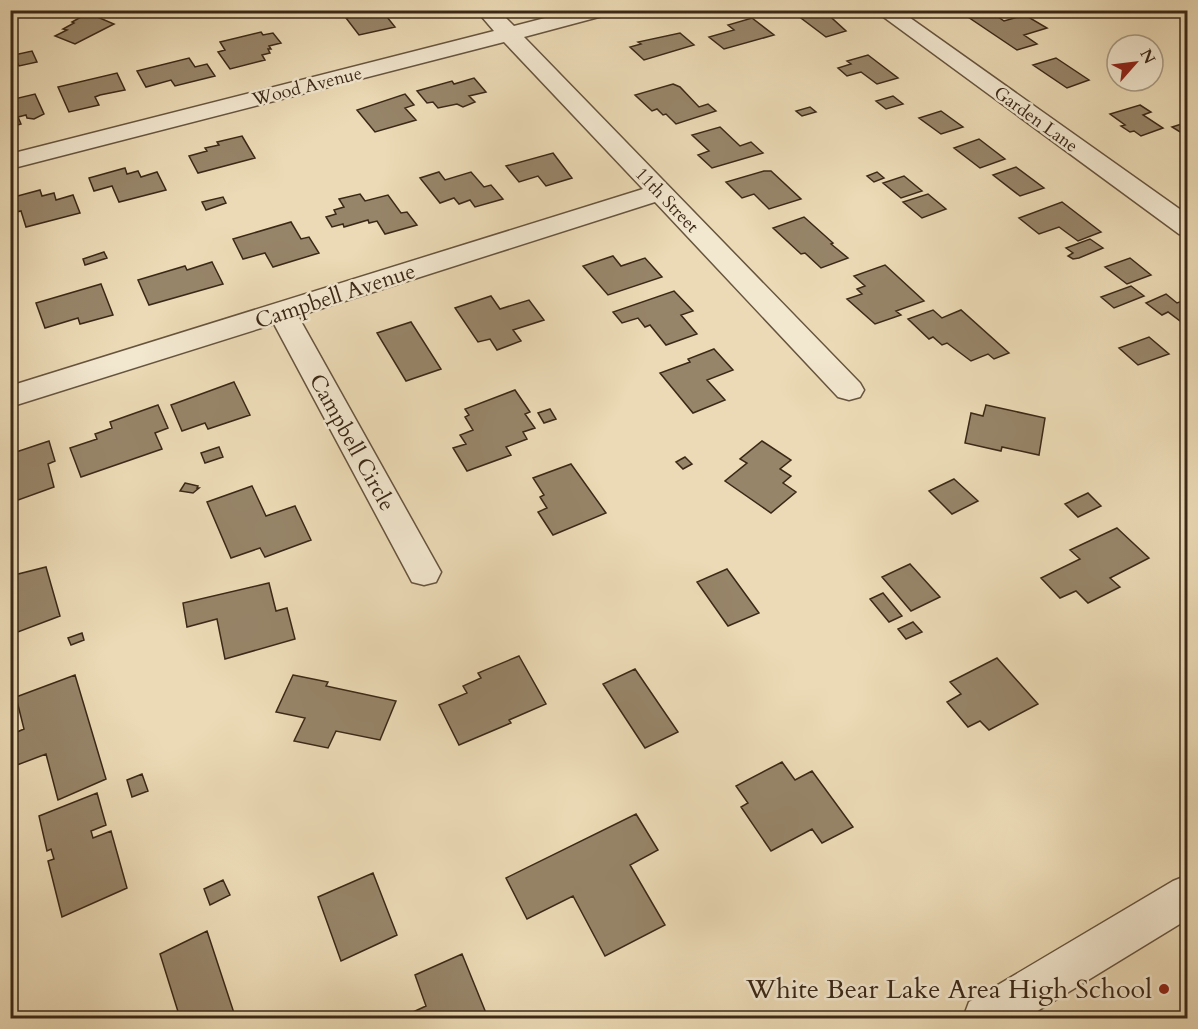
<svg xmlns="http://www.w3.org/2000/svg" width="1198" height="1029" font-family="Cardo,serif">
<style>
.building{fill:#978569;stroke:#3b2817;stroke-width:1.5}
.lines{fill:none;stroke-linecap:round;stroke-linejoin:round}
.minor-casing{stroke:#67543e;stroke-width:3}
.minor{fill:#f2e7cf;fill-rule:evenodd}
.poi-dot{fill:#8f2418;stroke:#f2e7cf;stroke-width:2}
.labels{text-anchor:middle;stroke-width:5;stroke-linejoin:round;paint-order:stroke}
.far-street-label{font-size:18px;fill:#3b2817;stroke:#f2e7cf}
.street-label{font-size:22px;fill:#3b2817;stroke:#f2e7cf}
.near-poi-label{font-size:27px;fill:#3b2817;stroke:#f2e7cf;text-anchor:end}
</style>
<rect width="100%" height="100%" fill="#ebdab5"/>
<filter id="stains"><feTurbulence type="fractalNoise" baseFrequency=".00333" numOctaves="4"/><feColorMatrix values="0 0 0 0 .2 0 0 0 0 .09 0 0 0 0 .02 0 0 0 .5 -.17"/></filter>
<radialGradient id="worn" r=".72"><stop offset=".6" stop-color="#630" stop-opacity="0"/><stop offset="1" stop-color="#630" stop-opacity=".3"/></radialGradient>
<path class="building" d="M366,10h25l4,5 -8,2 8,10 -36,8 -13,-17 22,-5z
M796,10h27l23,21 -20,6 -33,-25z
M980,10h8l16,11 21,-6 22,13 -23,7 13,9 -20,6 -52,-35z
M88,13l26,11 -39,20 -20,-8 12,-6 -4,-1 11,-6 -2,-1z
M752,18l22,17 -50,14 -15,-12 25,-7 -6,-5z
M261,32l2,3 10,-2 8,10 -12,3 2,3h-3l2,4 -8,2 3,5 -35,9 -12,-17 7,-2 -5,-8z
M680,33l14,12 -50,15 -14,-13 11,-3 -3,-2z
M32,51l5,11 -18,4 -5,-11z
M868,55l30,23 -21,6 -16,-12 -14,4 -9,-8 13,-4 -4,-3z
M189,58l6,9 12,-3 8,12 -40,10 -4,-6 -25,7 -9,-16z
M1056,58l33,22 -22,8 -34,-23z
M117,73l8,17 -25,5 -5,2 4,8 -30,7 -11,-25z
M474,78l12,14 -17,4 6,6 -12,5 -6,-3 -19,4 -5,-6 -6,1 -10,-12 35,-10 2,3z
M673,84l7,3 19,20 9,-3 8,7 -40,13 -10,-10 -3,1 -6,-6 -5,2 -17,-16z
M35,94l9,20 -10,5 -7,-1 -1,-3 -8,2 3,7 -11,3v-27z
M405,94l9,11 -9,3 11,12 -41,12 -18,-22z
M893,96l10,8 -17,5 -10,-8z
M1140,105l11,7 -8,3 20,13 -22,8 -7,-5 -4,1 -9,-6 4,-1 -15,-11z
M810,107l6,5 -14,4 -6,-5z
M941,111l22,16 -22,7 -22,-16z
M1188,122v13h-3l-13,-8z
M720,127l20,19 11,-4 12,11 -51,15 -14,-13 11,-4 -17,-16z
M242,136l13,22 -57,15 -9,-17 18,-5 -2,-3 14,-3 -2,-3z
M979,139l26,20 -25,9 -26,-20z
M553,153l19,25 -26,8 -8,-10 -19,6 -13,-16z
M1016,167l28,21 -24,8 -27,-21z
M125,168l2,6 11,-3 3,6 16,-5 9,18 -47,12 -7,-16 -18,5 -5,-13z
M764,171h7l30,28 -32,10 -15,-15 -12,4 -16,-16z
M439,172l6,8 26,-8 13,15 7,-2 12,14 -28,8 -5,-7 -11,4 -5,-6 -14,5 -20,-25z
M877,172l7,6 -10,4 -7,-6z
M904,176l18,15 -21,7 -18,-15z
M40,190l2,6 12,-3 2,7 17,-5 7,18 -54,14 -5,-16 -9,2 -2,-15z
M360,194l5,7 23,-6 13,18 6,-1 10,13 -32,9 -8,-13 -8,2 -1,-3 -24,7 -1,-3 -11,3 -6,-10 10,-3 -2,-4 10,-3 -5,-8z
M928,194l18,15 -24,9 -19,-16z
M223,197l3,6 -20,7 -4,-8z
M1062,202l39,30 -23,9 -19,-14 -20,7 -20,-16z
M804,217l29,26 -2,1 17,14 -27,10 -16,-15 -4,1 -28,-26z
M291,222l10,17 8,-2 10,16 -46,14 -8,-14 -22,6 -10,-20z
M1090,239l13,9 -24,10 -6,1 -5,-3 5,-3 -7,-5z
M104,252l3,6 -22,7 -2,-6z
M613,256l8,10 24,-8 17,19 -54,18 -25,-29z
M1130,258l21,17 -24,9 -22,-17z
M212,262l11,22 -74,21 -11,-25 47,-14 2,4z
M885,265l39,36 -28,10 5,4 -26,9 -28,-25 15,-5 -5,-5 8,-3 -11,-10z
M101,284l12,31 -33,9 -2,-6 -33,10 -9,-25z
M1131,286l13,10 -30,12 -13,-11z
M674,291l19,20 -12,4 16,19 -31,11 -16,-20 -5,2 -7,-9 -16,5 -9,-11z
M1166,294l11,9 11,-4v28l-20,-15 -6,3 -16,-12z
M491,296l9,13 29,-9 15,20 -31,10 8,11 -24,9 -7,-11 -12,3 -23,-34z
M933,310l9,8 19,-8 48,43 -15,6 -6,-5 -17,7 -24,-18 -5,2 -9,-8 -4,2 -21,-20z
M411,322l30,47 -35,12 -29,-48z
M1149,337l20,17 -31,11 -19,-17z
M714,349l19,21 -26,10 18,20 -32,13 -33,-40 30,-11 -2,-3z
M234,382l16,33 -42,14 -3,-6 -23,8 -11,-26z
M515,390l15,22 -5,2 10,14 -12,4 4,7 -21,8 5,8 -44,16 -14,-23 13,-4 -6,-9 13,-5 -8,-13 4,-2 -4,-6z
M158,405l10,23 -13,5 7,16 -81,28 -11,-29 27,-9 -2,-5 17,-6 -2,-6z
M986,405l59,13 -6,37 -37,-8 -1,4 -36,-8 6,-30 12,3z
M550,409l6,10 -12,4 -6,-10z
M49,441l6,20 -7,3 6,23 -44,16v-49z
M762,441l29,19 -11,9 11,7 -8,7 13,9 -25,21 -46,-32 22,-18 -7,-4z
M219,447l4,10 -18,6 -4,-10z
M685,457l7,7 -9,5 -7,-7z
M571,464l35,49 -53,22 -15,-23 9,-4 -7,-11 4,-2 -11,-17z
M954,479l24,22 -26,13 -23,-23z
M185,483l13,3 -1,2h2l-6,5 -13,-2z
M252,486l14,30 29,-10 16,34 -46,17 -5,-9 -29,10 -24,-56z
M1088,493l13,13 -23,11 -13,-13z
M1117,528l32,30 -39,20 10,9 -32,16 -12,-12 -16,7 -19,-20 39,-19 -10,-9z
M10,561l4,14 32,-8 14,49 -50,19z
M910,564l30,33 -29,14 -29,-34z
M727,569l32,44 -31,13 -31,-44z
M269,583l7,28 11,-3 8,31 -70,20 -8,-40 -30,8 -4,-24z
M883,593l19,23 -13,6 -19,-23z
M913,622l9,10 -16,7 -8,-10z
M82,633l2,7 -13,5 -3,-7z
M519,656l27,48 -37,16 2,3 -52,22 -20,-40 28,-12 -4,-7 18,-8 -3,-5z
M997,658l41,46 -49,26 -9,-9 -12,6 -21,-25 14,-8 -11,-12z
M635,669l43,63 -33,16 -42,-64z
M75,675l31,104 -48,21 -12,-46 -29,11 -7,-30 14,-6 -8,-32z
M293,675l35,7 -2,4 70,15 -16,39 -44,-9 -8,17 -34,-7 11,-23 -29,-6z
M782,762l13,18 17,-9 41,56 -31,16 -10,-14 -41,22 -30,-44 7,-4 -12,-17z
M142,774l6,17 -16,6 -5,-17z
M97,793l9,32 -15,6 2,7 18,-7 16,57 -65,29 -14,-56 6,-2 -3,-10 -4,2 -8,-35z
M636,814l22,36 -28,15 35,60 -60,31 -32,-60 -46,23 -21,-41z
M373,873l24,62 -56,26 -23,-64z
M223,880l7,15 -20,10 -6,-16z
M207,931l28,85 -4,2h-51l-20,-64z
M462,954l26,64h-88l26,-12 -11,-31z"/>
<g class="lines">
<defs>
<path id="minor" d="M476,10h22l16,16 62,-16h37l-3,4 -86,23 336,346 4,7 -4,7 -11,3 -11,-3 -183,-195 -357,114 143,256 -5,10 -12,3 -12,-3 -138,-258 -264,83v-21l633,-197 -139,-147 -494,127v-15l484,-123z
M874,10h25l289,205v21l-9,-2z
M1188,875v44l-162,99h-63l6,-16 204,-121z"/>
</defs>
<use href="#minor" class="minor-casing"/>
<use href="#minor" class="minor"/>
</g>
<circle class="poi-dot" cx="1164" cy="989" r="6"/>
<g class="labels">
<g class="far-street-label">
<text transform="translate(307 86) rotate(-14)" y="6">Wood Avenue</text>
<text transform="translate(1036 119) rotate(36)" y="6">Garden Lane</text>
<text transform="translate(667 200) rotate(46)" y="6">11th Street</text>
</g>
<g class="street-label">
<text transform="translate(335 295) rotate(-18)" y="8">Campbell Avenue</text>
<text transform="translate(353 442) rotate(61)" y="8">Campbell Circle</text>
</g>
<g class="near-poi-label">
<text x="1152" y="998">White Bear Lake Area High School</text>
</g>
</g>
<rect width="1198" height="1029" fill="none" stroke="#ebdab5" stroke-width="36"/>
<rect x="12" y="12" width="1174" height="1005" fill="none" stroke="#3b2817" stroke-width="3"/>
<rect x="18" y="18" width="1162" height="993" fill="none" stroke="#3b2817" stroke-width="1.5"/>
<g transform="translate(1135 63) rotate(62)"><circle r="28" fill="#f2e7cf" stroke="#a99b85" stroke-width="1.5"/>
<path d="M0-4.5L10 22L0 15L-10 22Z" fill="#8f2418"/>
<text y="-9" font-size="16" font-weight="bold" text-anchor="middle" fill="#3b2817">N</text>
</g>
<rect width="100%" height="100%" filter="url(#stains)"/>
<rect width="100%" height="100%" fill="url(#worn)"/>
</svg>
